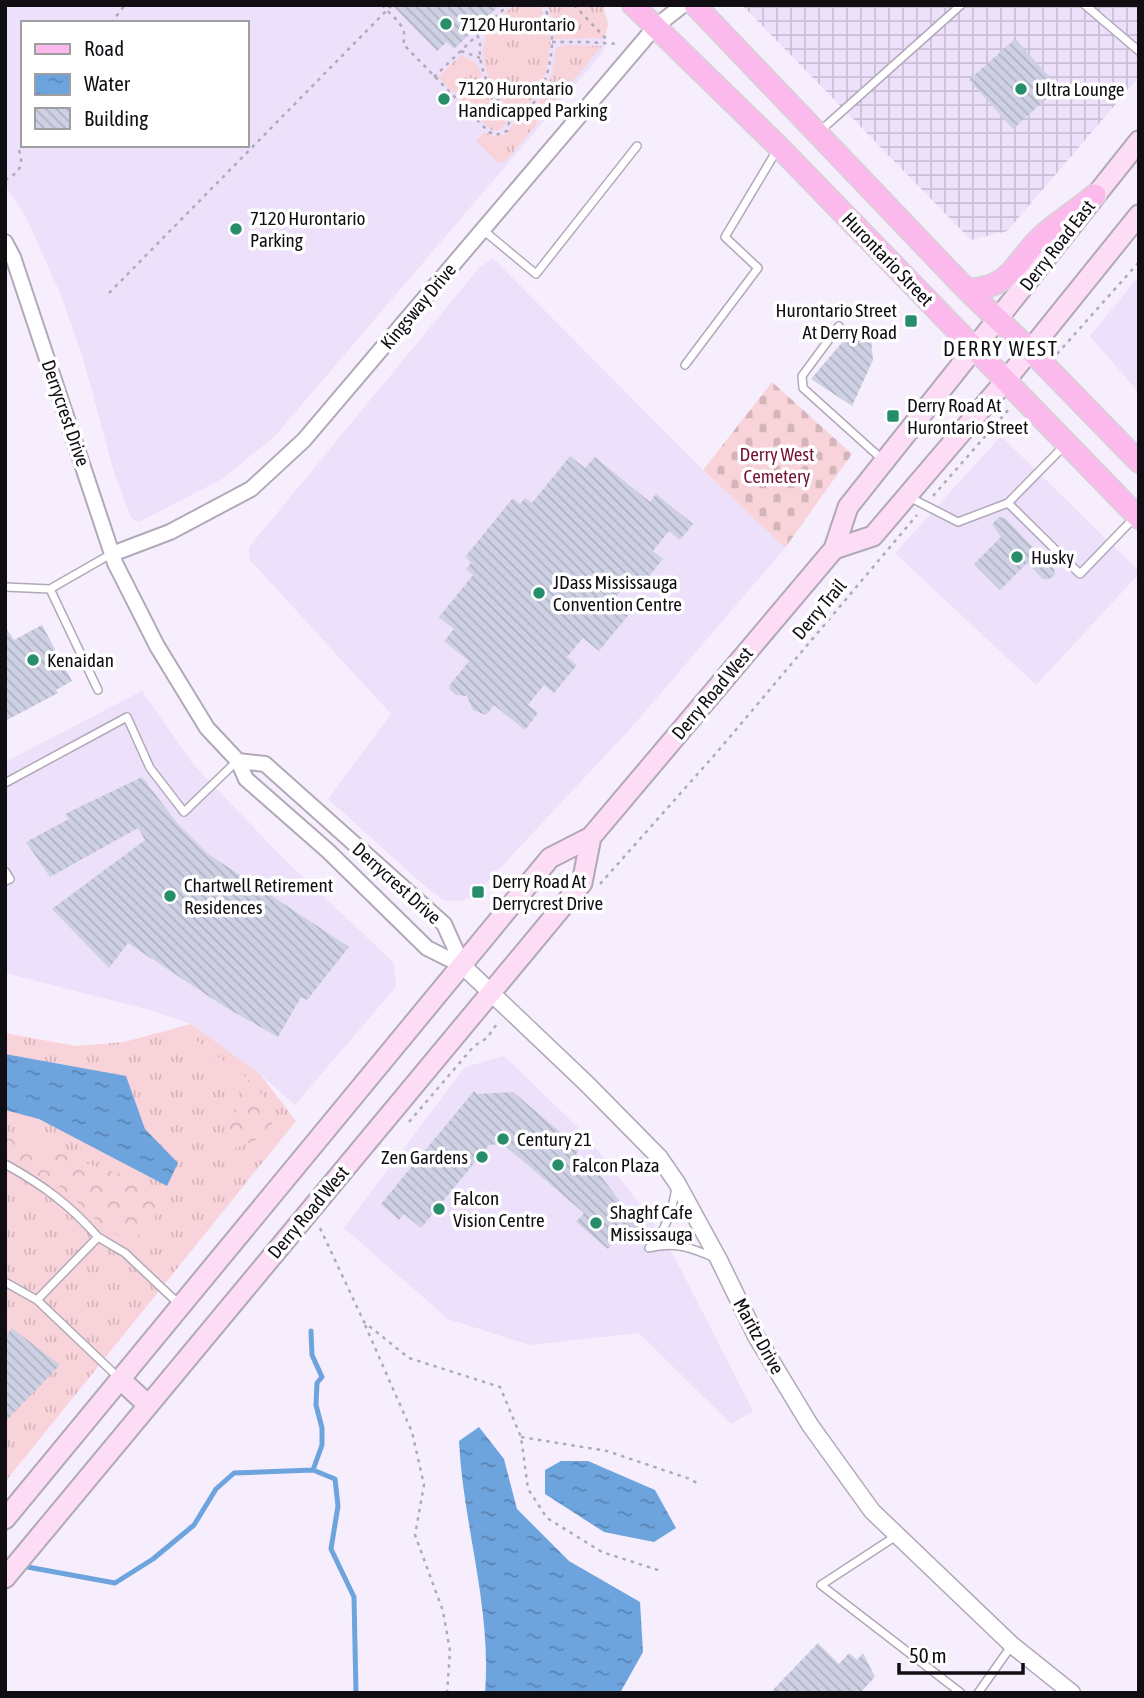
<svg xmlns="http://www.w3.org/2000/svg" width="1144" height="1698" font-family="'Asap Condensed',sans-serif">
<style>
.built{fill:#ede0fa;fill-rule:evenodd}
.industrial{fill:url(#industrial-grid)}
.grass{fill:url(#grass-tufts)}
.forest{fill:url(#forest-crowns)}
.cemetery{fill:url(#cemetery-stones)}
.water{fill:url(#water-ripples)}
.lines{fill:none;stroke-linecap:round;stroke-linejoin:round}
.stream{stroke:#6ea4de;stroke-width:5}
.building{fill:url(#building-back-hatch)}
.service-casing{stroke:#b1a8b9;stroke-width:10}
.minor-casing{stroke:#b1a8b9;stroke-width:18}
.tertiary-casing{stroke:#b1a8b9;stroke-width:19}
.secondary-casing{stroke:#b1a8b9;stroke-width:23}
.primary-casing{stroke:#d4d3d5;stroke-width:24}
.path{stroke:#b0aab6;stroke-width:2.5;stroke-dasharray:3.5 5;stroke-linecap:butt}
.service{stroke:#fff;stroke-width:7}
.minor{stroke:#fff;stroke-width:14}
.tertiary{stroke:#fff;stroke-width:16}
.secondary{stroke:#fddcf5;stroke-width:19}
.primary{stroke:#fbbaeb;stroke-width:21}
.poi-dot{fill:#278e6b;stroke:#fff;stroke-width:2.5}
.labels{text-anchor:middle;stroke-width:7;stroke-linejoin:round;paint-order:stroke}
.poi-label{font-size:19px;fill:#100d13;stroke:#fff;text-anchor:start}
.street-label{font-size:19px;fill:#100d13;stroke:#fff}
.park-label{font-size:19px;fill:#741235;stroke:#fff}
.neighbourhood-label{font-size:21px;letter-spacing:2px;fill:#100d13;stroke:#fff}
</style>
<defs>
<pattern id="industrial-grid" width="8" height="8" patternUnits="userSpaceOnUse" patternTransform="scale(1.75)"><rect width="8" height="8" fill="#ede0fa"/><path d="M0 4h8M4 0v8" fill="none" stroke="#cabfd5"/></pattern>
<pattern id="grass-tufts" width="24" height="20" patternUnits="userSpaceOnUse" patternTransform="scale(1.75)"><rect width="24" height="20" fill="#f8d4da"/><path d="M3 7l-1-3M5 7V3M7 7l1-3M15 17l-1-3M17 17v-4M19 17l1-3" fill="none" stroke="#d4b5ba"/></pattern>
<pattern id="forest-crowns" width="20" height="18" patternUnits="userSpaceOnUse" patternTransform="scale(1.75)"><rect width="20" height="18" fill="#f8d4da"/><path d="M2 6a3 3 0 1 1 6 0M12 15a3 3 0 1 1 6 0" fill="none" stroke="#d4b5ba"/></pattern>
<pattern id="cemetery-stones" width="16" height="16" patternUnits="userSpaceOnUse" patternTransform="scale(1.75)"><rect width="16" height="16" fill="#f8d4da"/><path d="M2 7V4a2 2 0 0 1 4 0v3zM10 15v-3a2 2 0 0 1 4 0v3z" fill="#d4b5ba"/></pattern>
<pattern id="water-ripples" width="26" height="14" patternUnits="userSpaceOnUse" patternTransform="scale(1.75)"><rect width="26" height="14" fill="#6ea4de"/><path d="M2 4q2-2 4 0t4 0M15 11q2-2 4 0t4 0" fill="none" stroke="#5984b3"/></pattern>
<pattern id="building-back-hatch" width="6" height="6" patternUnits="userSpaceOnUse" patternTransform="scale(1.75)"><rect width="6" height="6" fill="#ced1e4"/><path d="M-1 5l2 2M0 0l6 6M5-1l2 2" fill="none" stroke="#b0b2c3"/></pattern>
</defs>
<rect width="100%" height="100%" fill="#f6eefd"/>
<path class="built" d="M5,5h598l5,19 -4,27 -330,386 -52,42 -83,43 -8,-4 -17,-46 -32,-117 -22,-62 -33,-74 -22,-34zM23,23h224v122h-224z
M493,258l210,212 82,78 -154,180 -159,170 -14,3 -15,-1 -17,-13 -98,-88 63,-85 -142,-155v-12l230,-279z
M1139,276v117l-49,-57z
M1001,436l138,135v3l-103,111 -141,-132z
M142,691l51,73 89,93 112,106 2,24 -101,118 -35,-31 -69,-50 -45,-15 -141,-36v-211z
M504,1056l81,78 65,83 26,43 77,151 -22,13 -92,-91 -109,12 -82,-26 -104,-91 121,-161z"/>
<path class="industrial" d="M742,5h397v72l-132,154 -36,9z"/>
<path class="grass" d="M513,5h27c5,12 10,24 10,37 0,19 -7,61 -30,65 -8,2 -15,-1 -19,-7 -10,-12 -19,-36 -18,-51 0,-7 4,-8 1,-15z
M548,5h55l5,19 -4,14 -50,1 1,-12z
M566,45l36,1 -98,117 -7,-1 -21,-21 9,-9c15,11 30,0 30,-18 32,-3 38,-41 41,-66z
M461,55l15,8 7,13 -3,2 2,5h2c7,12 21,27 23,39l-6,8h-10l-53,-53z
M191,1024l69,50 36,47 -291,361v-449l71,13 48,-4z"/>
<path class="forest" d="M185,1032l67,50 24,30 -7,22 -39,17c-1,-9 -4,-20 -1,-27 3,-7 8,-13 10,-20 7,-32 -42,-52 -63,-67z
M5,1131l77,31 41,13 38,23 -8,26 -24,19 -33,-23 -34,-32 -57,-29z"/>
<path class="cemetery" d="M772,382l80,72 -67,94 -82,-78z"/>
<path class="water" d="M5,1054l121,22 19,53 33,34 -11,23 -128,-67 -34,-9z
M479,1427l25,32 13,50 52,52 71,41 3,50 -23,41h-135c7,-85 -22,-168 -26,-252z
M561,1461h27l67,29 21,38 -22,14 -50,-10 -59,-38v-24z"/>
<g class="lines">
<path class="stream" d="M311,1331l1,24 10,22 -5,6 -1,22 6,23v17l-9,25
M22,1566l93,17 38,-24 41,-34 22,-36 18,-16 79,-3 22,9 3,27 -7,43 23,48 2,96"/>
</g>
<path class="building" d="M392,5h108l-46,44 -7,-7 -10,9z
M1015,39l44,48 -46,42 -44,-49z
M855,327l16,12 2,21 -21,46 -41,-27z
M570,456l15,12 10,-11 55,45 6,-8 37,30 -13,16 -11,-9 -16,20 10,8 -23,28 -10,-8 -16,20 17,13 -32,39 -16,-13 -16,19 10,8 -23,28 -10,-8 -16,20 10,8 -13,17 -31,-25 -8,10 -13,-5 -6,-14 -11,-1 -6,-5 -1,-4 20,-25 -25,-20 10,-12 -15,-12 34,-42 -7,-6 5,-6 -6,-6 48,-59 7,6 5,-6 7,5z
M999,517l6,1 49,51 1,6 -6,4h-6l-16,-16 -27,27 -26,-26 27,-27 -9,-13z
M42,625l30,56 -16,9 2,3 -53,28v-95l9,14z
M142,777l36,47 30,30 141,93 -42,53 -6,-3 -23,40 -53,-30 -97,-64 -19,25 -57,-59 93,-69 -7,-12 -88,49 -24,-35 43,-23 -4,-5z
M474,1091l3,3 36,-2 67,57 -4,5 25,22 40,54 -8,11 -11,-9 -14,17 -32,-27 8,-9 -81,-69 -14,1 -68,83 -17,-14 -5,6 -18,-16z
M12,1328l48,37 -55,57v-85z
M818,1643l21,21 10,-11 8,7 6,-7 12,24 -15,16h-90z"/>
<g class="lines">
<defs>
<path id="service" d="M1085,5l54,46
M820,131l141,-126
M483,230l53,44 101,-128
M839,326l-37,50 1,12 81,73
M685,365l73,-97 -33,-31 52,-87
M909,497l49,25 50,-19 72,71 56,-58
M1008,503l56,-57
M5,587l45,2 61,-35
M50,589l48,101
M5,783l122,-66 23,51 34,44 53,-51
M5,871l5,8 -5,2
M5,1164c38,21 65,41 93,73l-61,63 83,79
M98,1237l27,16 56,53
M651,1245c16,-15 22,-37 25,-58
M649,1248c25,-7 43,0 66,10
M5,1282l32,18
M896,1536l-75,49 140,108
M978,1693l34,-48"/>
<path id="minor" d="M5,242l8,15 102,306 42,83 50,82 31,33 8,18 82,72 99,97 36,18
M112,554l58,-22 81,-43 53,-49 351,-413 28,-22
M238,761l27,3 179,160 19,42"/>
<path id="tertiary" d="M463,966l124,118 72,73 18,26 42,77 37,76 54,89 62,86 140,134 60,48"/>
<path id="secondary" d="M834,549l39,-13 133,-156 133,-165
M121,1380l27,25
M5,1519l545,-661 41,-21 243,-288 14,-42 291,-366
M5,1578l577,-695 9,-46"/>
<path id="primary" d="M633,5l146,142 360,371
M695,5l272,285 63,60 109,112
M967,290c47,-3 46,-27 76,-55 16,-14 35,-26 52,-40"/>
</defs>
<use href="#service" class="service-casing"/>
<use href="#minor" class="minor-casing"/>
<use href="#tertiary" class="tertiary-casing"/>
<use href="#secondary" class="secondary-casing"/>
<use href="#primary" class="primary-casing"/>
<path class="path" d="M382,5c11,13 27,21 21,39l86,88 7,3 11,-4 5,-21
M574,5l34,36
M111,23l14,-18
M477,35c5,8 2,13 3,21 1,14 10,35 19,45 36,37 53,-34 53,-59 0,-12 -3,-25 -8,-37
M552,42h35l32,2
M461,51l19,7
M434,77l74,-72
M5,180c15,-8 19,-14 14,-30l6,-5
M109,293l283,-288
M1057,354l82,-92
M933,496l76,-87
M600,884l118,-133 199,-236
M409,1122l65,-76 13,-8 12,-17
M320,1228l44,94 45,36 91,29 21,50 7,52 19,29 55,34 59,19
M365,1325l47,107 12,53 -9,50 28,76 7,40 -3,42
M521,1437l86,14 83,28 10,6"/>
<use href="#service" class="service"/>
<use href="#minor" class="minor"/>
<use href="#tertiary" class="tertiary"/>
<use href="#secondary" class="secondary"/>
<use href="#primary" class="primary"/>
</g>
<g class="poi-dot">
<circle cx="446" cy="24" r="7"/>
<circle cx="1021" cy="89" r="7"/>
<circle cx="444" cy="99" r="7"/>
<circle cx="236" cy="229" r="7"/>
<rect x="904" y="314" width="14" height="14" rx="3.5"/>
<rect x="886" y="409" width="14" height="14" rx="3.5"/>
<circle cx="1017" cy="557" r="7"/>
<circle cx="539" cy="593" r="7"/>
<circle cx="33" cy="660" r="7"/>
<rect x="471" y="885" width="14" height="14" rx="3.5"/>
<circle cx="170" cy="896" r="7"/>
<circle cx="503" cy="1139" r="7"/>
<circle cx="482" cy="1157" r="7"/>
<circle cx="558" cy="1165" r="7"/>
<circle cx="439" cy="1209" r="7"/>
<circle cx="596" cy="1223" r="7"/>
</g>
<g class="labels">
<g class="poi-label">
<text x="460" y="31">7120 Hurontario</text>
<text x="458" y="95">7120 Hurontario<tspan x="458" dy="22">Handicapped Parking</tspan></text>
<text x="1035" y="96">Ultra Lounge</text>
<text x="250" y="225">7120 Hurontario<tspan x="250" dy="22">Parking</tspan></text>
<text x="897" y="317" text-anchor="end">Hurontario Street<tspan x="897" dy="22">At Derry Road</tspan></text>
<text x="907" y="412">Derry Road At<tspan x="907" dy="22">Hurontario Street</tspan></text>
<text x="1031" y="564">Husky</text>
<text x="553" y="589">JDass Mississauga<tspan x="553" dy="22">Convention Centre</tspan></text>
<text x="47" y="667">Kenaidan</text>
<text x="492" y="888">Derry Road At<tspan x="492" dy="22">Derrycrest Drive</tspan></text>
<text x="184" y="892">Chartwell Retirement<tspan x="184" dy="22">Residences</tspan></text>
<text x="517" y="1146">Century 21</text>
<text x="468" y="1164" text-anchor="end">Zen Gardens</text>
<text x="572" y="1172">Falcon Plaza</text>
<text x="453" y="1205">Falcon<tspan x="453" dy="22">Vision Centre</tspan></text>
<text x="610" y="1219">Shaghf Cafe<tspan x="610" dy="22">Mississauga</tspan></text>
</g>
<g class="street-label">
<text transform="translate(1057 245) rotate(-52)" y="7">Derry Road East</text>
<text transform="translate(888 259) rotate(46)" y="7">Hurontario Street</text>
<text transform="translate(418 306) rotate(-50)" y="7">Kingsway Drive</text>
<text transform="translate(66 413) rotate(71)" y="7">Derrycrest Drive</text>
<text transform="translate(819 609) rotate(-50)" y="7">Derry Trail</text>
<text transform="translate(712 693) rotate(-50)" y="7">Derry Road West</text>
<text transform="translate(397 883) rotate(42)" y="7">Derrycrest Drive</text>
<text transform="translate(308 1212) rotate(-50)" y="7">Derry Road West</text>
<text transform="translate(759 1336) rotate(61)" y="7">Maritz Drive</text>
</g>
<g class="park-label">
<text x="777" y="461">Derry West<tspan x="777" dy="22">Cemetery</tspan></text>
</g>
<g class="neighbourhood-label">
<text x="1001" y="356">DERRY WEST</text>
</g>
</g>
<rect width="1144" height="1698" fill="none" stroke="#100d13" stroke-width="14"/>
<rect x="21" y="21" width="228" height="126" fill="#ffffff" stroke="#9f9ea1" stroke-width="2"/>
<rect x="35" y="44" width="35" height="10" fill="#fbbaeb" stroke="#9f9ea1" stroke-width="2"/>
<text x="84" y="56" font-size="21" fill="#100d13">Road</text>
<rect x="35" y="74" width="35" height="21" fill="url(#water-ripples)" stroke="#9f9ea1" stroke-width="2"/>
<text x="84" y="91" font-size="21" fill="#100d13">Water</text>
<rect x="35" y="108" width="35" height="21" fill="url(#building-back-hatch)" stroke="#9f9ea1" stroke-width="2"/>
<text x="84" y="126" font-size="21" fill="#100d13">Building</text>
<path d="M899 1663v10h124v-10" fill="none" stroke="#100d13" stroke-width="3.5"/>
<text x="909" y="1663" font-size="21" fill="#100d13" stroke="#ffffff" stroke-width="5" paint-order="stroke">50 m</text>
</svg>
